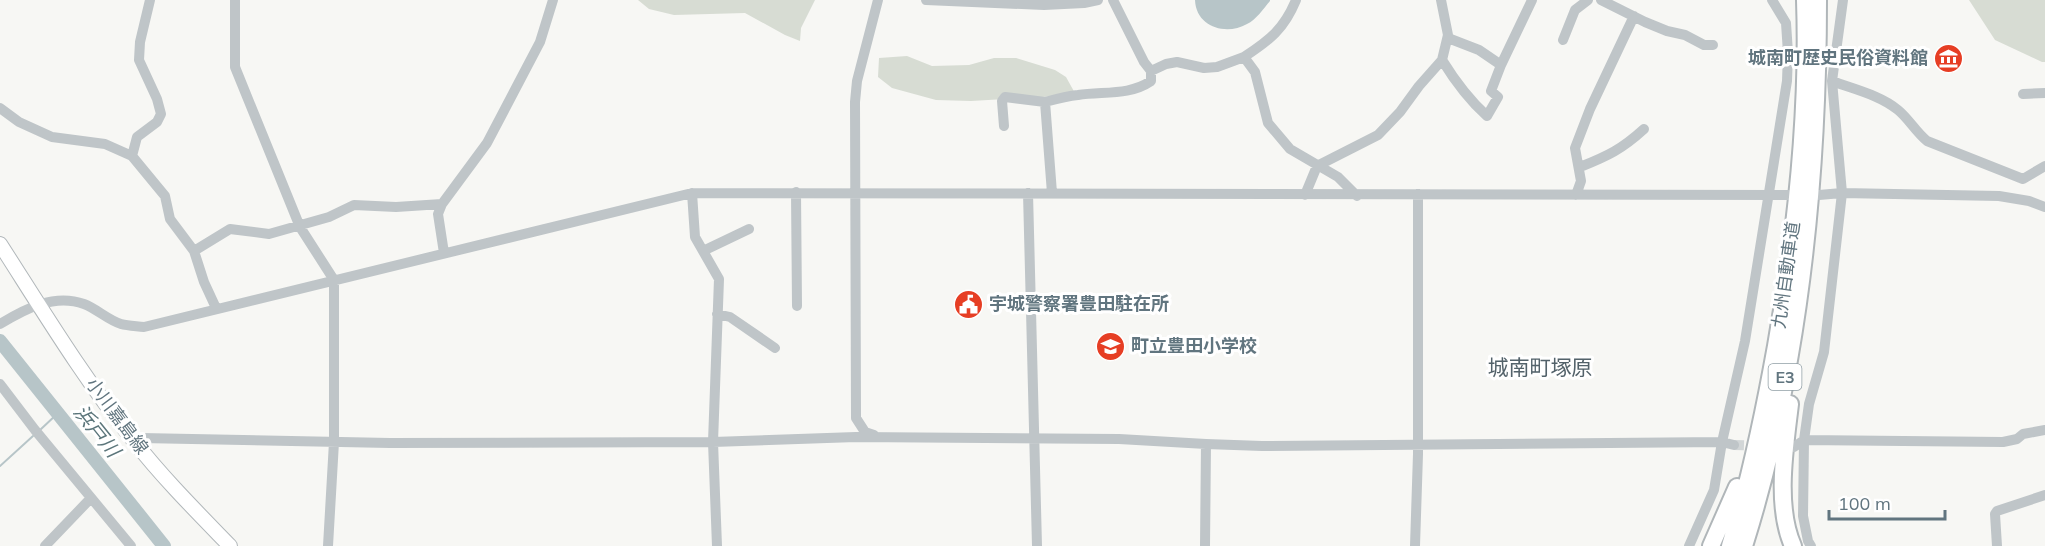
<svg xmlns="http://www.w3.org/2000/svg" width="2045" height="546" font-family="Mulish,'Noto Sans JP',sans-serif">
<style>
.green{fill:#d7dcd3}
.water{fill:#b7c5c8}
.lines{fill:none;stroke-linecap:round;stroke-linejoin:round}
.stream{stroke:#b7c5c8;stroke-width:2}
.river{stroke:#b7c5c8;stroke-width:14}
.minor-tunnel{stroke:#d2d6d7;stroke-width:10;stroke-dasharray:10 5;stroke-linecap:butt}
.major-casing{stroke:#b1b7ba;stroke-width:16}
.highway-casing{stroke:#b0b6b9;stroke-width:20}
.minor{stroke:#bfc5c8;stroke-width:10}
.major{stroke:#fff;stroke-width:14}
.highway{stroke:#fff;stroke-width:16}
.labels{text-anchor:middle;stroke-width:6;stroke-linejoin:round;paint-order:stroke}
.shield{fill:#fff;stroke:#909ea5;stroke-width:1.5}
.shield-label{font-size:16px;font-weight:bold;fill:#61757f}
.poi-label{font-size:18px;font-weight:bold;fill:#61757f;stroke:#fff;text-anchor:start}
.street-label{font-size:18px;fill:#61757f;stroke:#fff}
.water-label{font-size:20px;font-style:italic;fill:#5c767b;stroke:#fff}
.quarter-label{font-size:21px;fill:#53626a;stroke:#fff}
</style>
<rect width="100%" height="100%" fill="#f7f7f4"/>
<path class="green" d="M638,0h177l-14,28 -1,13 -15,-6 -40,-22 -71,2 -25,-6z
M1969,0h76v62h-3l-47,-22z
M907,56l25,10 37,-1 25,-7h22l39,12 11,7 10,18 -105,6 -35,-1 -44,-12 -14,-11 1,-19z"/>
<path class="water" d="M1195,0h75v1c-6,7 -14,19 -23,23 -21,12 -51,3 -52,-24z"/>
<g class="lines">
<path class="stream" d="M40,430l17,-16
M0,466l33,-30"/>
<path class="river" d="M0,341l164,205"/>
<path class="minor-tunnel" d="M1734,445l27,1"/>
<defs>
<path id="major" d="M0,244c43,67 84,135 134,197 29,37 63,71 96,105"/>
<path id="highway" d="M1790,404c-5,43 -15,102 3,142
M1711,546l26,-59
M1730,546c20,-66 34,-133 46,-200 20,-114 33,-230 29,-346
M1744,546c55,-174 74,-364 74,-546"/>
</defs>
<use href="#major" class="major-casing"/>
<use href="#highway" class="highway-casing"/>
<path class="minor" d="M235,0v67l65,160 34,53v162l-6,104
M926,0l118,5 40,-2 14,-3
M1113,0l31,62 7,9 15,-7 11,-2 27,6 13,-1 27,-10 11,15 13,51 22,26 48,28 19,19
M1601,0l44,22 22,9 18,4 19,10h9
M1448,38l31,12 22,15 31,-65
M1563,40l12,-30 13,-10
M1244,57c26,-17 40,-28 52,-57
M1442,60c13,21 26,39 45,56l11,-19 -7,-6 10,-26
M1832,81c21,8 48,14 66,29 11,9 17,21 29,31l96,38
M2023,94l22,-1
M0,108l19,14 33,15 53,7 27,12 33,40 5,23 24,32 10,31 12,26
M1004,126l-2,-25 3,-4 40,5
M132,156l5,-19 20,-15 4,-8 -4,-15 -18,-39 1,-18 10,-42
M1580,167c28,-11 42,-18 64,-38
M2023,179l22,-13
M796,192l1,114
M692,193l3,44 24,42 -6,163 4,104
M1028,193l9,353
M1052,193l-7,-91c11,-3 22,-6 33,-7 25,-4 51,1 73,-14v-10
M1305,195l12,-29 61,-31 22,-23 19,-26 23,-26 6,-25 -7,-35
M1576,195l5,-14 -6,-33 15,-39 44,-93
M1819,195l23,-2 157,3 30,5 16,6
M194,251l36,-22 39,5 60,-17 25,-12 42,2 46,-3
M703,251l46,-22
M444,253l-6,-39 4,-10 45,-61 53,-101 13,-42
M717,314l13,3 45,31
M0,324c25,-15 54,-31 84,-20 13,5 24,16 37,20 7,2 15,2 23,3l548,-134 1096,2
M0,384l35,46 96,116
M874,435l-9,-3 -9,-14 -1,-316 2,-21 21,-81
M134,442l7,-4 249,5 323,-1 143,-5 263,2 87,5 56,2 460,-4 12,3
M1794,447l10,-7 199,2 14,-3 6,-5 22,-4
M45,546l46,-48
M1205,546l1,-102
M1415,546l3,-92v-260
M1689,546l25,-56 8,-48 23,-101 42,-260 1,-28 -2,-30 -14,-23
M1811,546l-3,-5 -5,-25 1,-76 5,-36 15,-52 18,-159 -10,-112 11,-81
M1997,546l-2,-32 2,-3 48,-16"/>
<use href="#major" class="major"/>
<use href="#highway" class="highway"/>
</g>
<defs>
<symbol id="museum-disc" viewBox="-11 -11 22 22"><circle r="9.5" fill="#e63e24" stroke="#fff"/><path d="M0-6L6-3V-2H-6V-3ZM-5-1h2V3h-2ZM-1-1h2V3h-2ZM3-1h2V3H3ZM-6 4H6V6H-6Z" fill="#fff"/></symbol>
<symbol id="civic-disc" viewBox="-11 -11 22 22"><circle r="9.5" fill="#e63e24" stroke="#fff"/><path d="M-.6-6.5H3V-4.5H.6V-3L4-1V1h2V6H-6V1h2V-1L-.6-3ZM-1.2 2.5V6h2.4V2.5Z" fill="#fff"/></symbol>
<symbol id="school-disc" viewBox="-11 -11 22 22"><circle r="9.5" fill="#e63e24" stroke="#fff"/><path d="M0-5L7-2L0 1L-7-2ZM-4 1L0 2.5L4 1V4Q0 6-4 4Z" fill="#fff"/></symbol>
</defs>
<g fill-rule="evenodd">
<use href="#museum-disc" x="1932" y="42" width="33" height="33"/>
<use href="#civic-disc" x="952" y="288" width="33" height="33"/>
<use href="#school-disc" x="1094" y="330" width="33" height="33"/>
</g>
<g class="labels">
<rect class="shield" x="1768.5" y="364" width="33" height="26" rx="4.5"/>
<g class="shield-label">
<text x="1785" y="383">E3</text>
</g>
<g class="poi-label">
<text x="1928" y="64" text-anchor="end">城南町歴史民俗資料館</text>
<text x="989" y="310">宇城警察署豊田駐在所</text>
<text x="1131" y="352">町立豊田小学校</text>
</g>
<g class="street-label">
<text transform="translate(1786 275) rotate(-82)" y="6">九州自動車道</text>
<text transform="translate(117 416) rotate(53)" y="6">小川嘉島線</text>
</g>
<g class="water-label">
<text transform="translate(97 431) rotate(51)" y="7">浜戸川</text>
</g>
<g class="quarter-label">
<text x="1540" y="375">城南町塚原</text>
</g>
</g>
<path d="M1829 510v9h116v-9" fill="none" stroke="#61757f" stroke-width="3"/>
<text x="1838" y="510" font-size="18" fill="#61757f" stroke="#ffffff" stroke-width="4.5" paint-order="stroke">100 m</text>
</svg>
